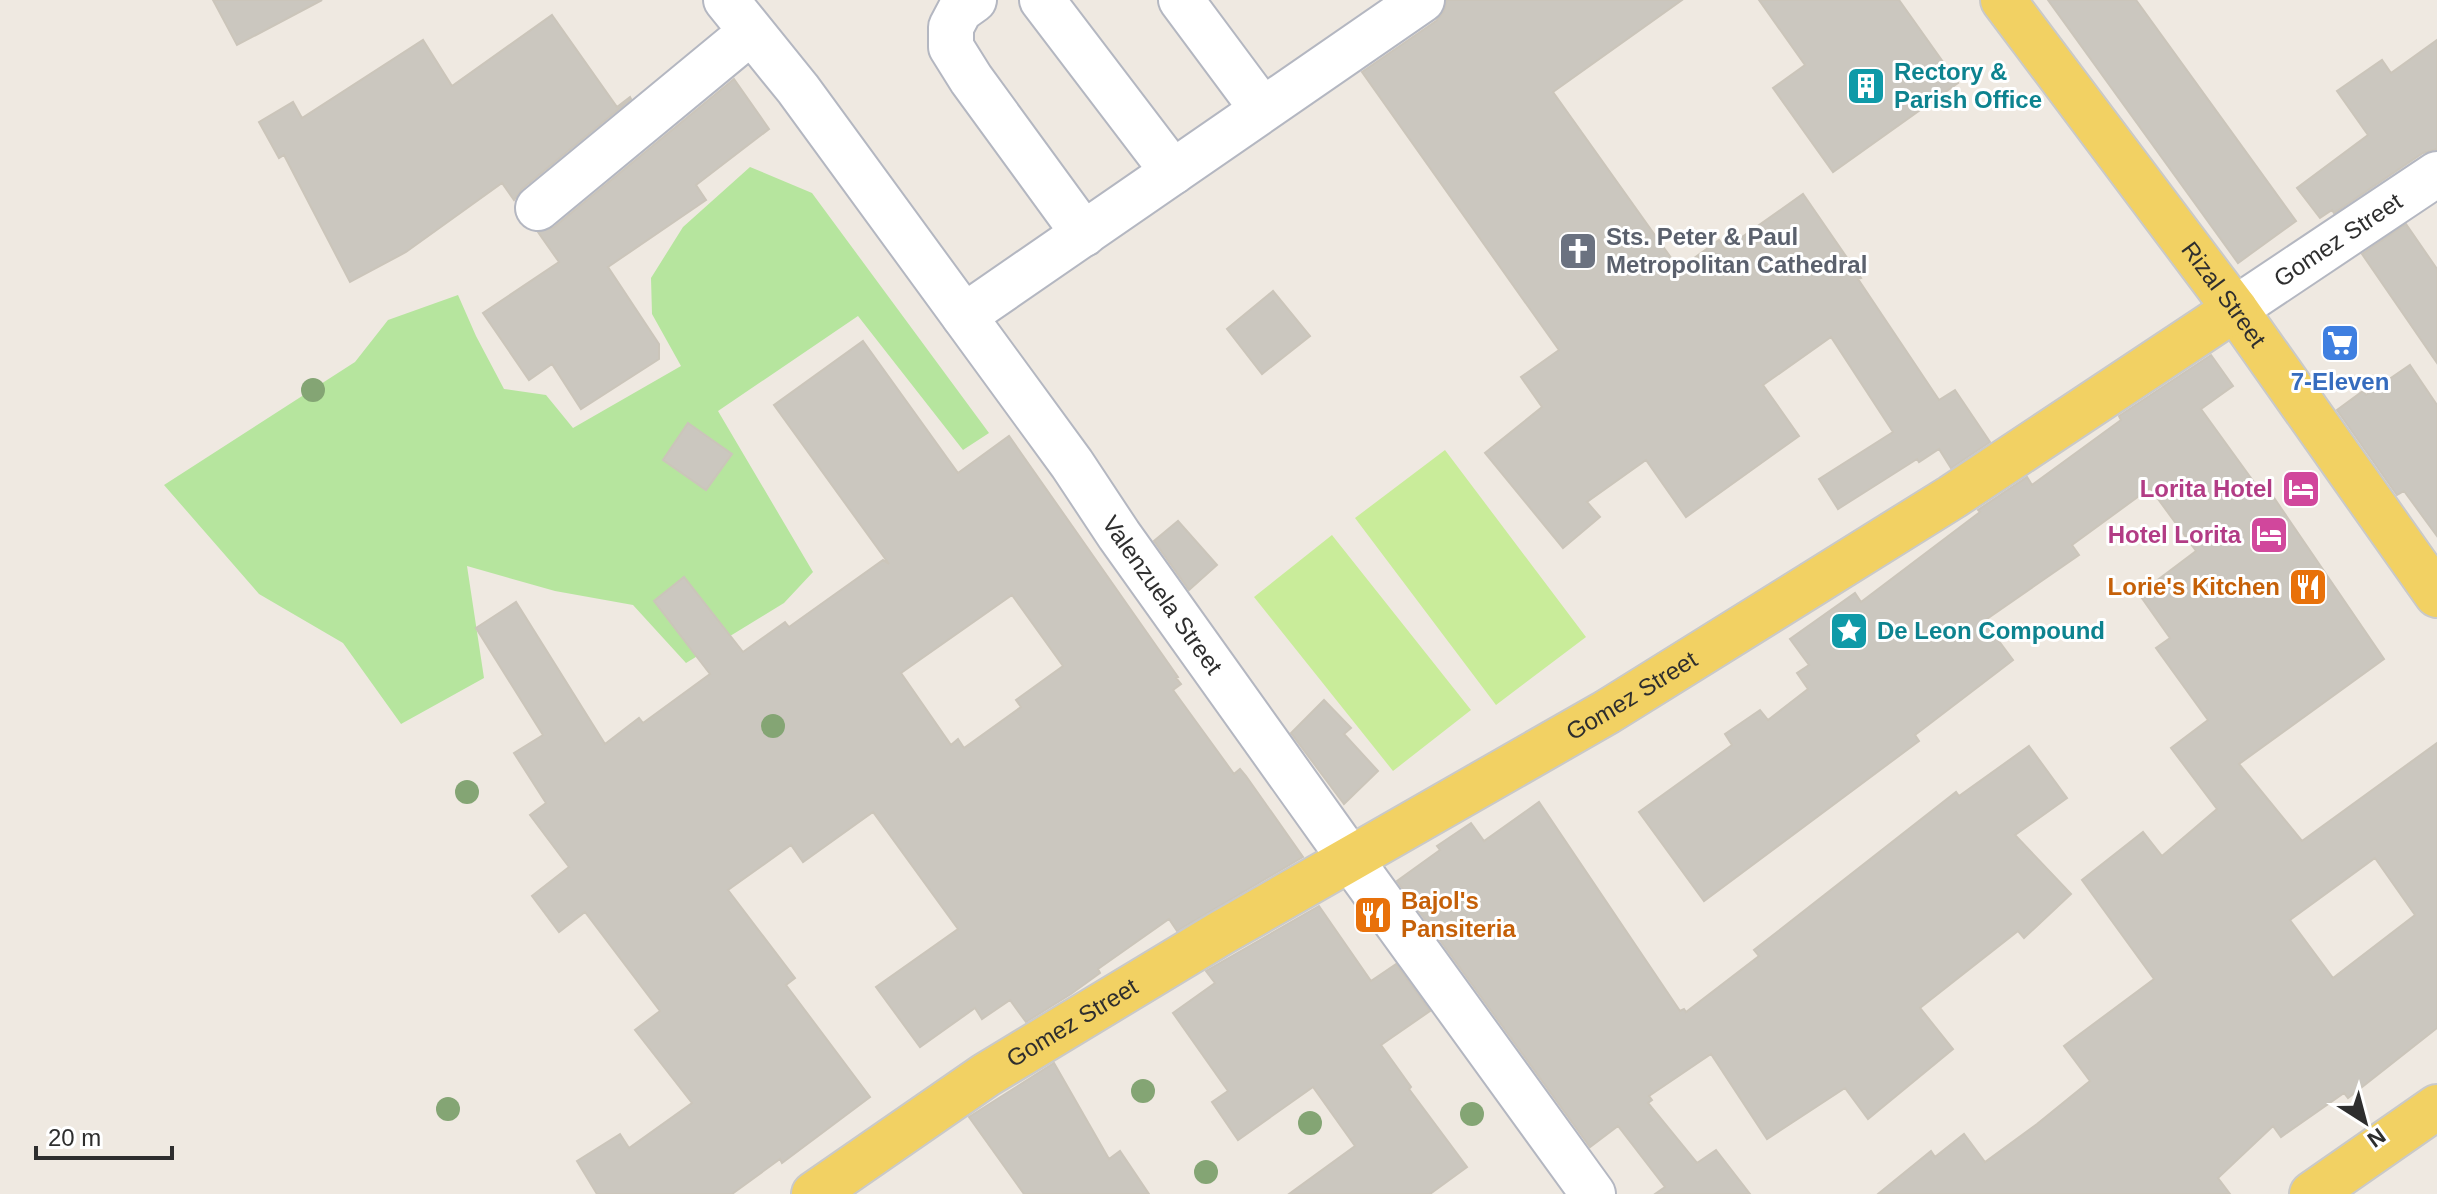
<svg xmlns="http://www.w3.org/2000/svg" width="2437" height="1194" font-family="Arial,sans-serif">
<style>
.green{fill:#b6e59e}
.pitch{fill:#c9ec9a}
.building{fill:#cbc7bf;stroke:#cbc5ba;stroke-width:2;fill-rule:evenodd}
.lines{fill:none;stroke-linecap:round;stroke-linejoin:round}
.minor-casing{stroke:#b4b7c1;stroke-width:48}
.major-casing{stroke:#c9c9c9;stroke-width:48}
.minor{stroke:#fff;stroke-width:44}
.major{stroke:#f2d163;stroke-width:44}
.tree{fill:#84a574}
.labels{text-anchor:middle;stroke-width:6;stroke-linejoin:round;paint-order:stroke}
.culture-label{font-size:24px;font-weight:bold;fill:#0d838f;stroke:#fff;text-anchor:start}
.worship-label{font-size:24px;font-weight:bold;fill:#5b616d;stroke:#fff;text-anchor:start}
.street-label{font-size:24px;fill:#2e2e2e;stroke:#fff}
.shop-label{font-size:24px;font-weight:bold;fill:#366cbe;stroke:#fff}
.hotel-label{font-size:24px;font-weight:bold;fill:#b23c85;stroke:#fff;text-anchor:end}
.food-label{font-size:24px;font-weight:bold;fill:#c56008;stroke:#fff;text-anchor:end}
</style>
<rect width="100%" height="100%" fill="#efe9e1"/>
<path class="green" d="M750,167l62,26 177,240 -26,17 -105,-134 -140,95 95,161 -29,31 -98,60 -53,-58 -78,-14 -88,-25 17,112 -83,46 -58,-81 -84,-49 -95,-109 191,-123 33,-42 70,-25 18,41 28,53 42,6 27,33 108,-62 -29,-52 -1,-36 32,-51z"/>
<path class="pitch" d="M1445,450l141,187 -90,68 -141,-187z
M1332,535l139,175 -78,61 -139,-174z"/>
<path class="building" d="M213,0h109l-85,45z
M1447,0h235l-129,92 126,177 40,-29 6,9 78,-55 58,84 -3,1 81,121 16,-10 35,52 -39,26 -12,-19 -20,13 -2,-3 -79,50 -19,-30 74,-47 -62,-95 -68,48 36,51 -113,81 -40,-57 -59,42 13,15 -37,31 -78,-95 57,-46 -21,-30 38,-27 -197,-278 74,-51 8,-10z
M1759,0h140l59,83 -125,89 -60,-84 32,-23z
M2048,0h88l160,221 -58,42z
M552,15l65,92 13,-10 1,2 -109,90 -8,11 -12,-17 -96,69 -56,30 -66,-127 -5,3 -20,-36 34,-20 9,16 121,-78 29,46z
M2437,40v109l-14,4 -89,60 -2,-3 -12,8 -23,-30 71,-53 -31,-44 45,-31 9,13z
M734,79l35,50 -73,56 10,15 -98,67 51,77v15l-78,50 -29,-45 -23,16 -46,-67 76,-51 -21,-30 16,-5z
M2406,224l31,45v94l-75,-109z
M1273,291l37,45 -48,38 -35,-45z
M863,341l95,132 51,-37 169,241 -2,1 5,6 -8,6 61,84 6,-5 6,7 57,81 -126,74 -8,-12 -71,50 2,4 -29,21 -45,28 -16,-22 -28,19 -7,-11 -55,39 -44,-60 82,-58 -85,-117 -70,50 -12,-17 -63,45 67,88 -9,7 84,112 -88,66 -2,-4 -48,35h-135l-20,-33 43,-27 9,14 63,-45 -57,-73 25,-19 -75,-99 -26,20 -27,-36 37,-29 -39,-52 16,-12 -32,-50 29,-18 -67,-107 40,-26 89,142 34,-26 4,5 67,-49 -56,-73 30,-24 59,75 42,-30 4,5 94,-67 6,4 -115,-159zM1012,595l51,71 -47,34 5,7 -57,41 -6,-9 -7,6 -50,-72z
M2211,355l22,31 -32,23 63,87 6,-4 114,167 -145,105 63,77 135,-98v285l-89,70 -4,-5 -63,44 -8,-11 -55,52 12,16h-352l53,-43 4,6 29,-23 21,28 52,-38 53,-43 -26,-35 90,-67 -72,-99 61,-48 19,24 55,-47 -46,-61 37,-28 -52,-72 14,-10 -31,-44 57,-43 -46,-63 -78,57 7,10 -95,66 29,39 -98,75 4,6 -215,160 -65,-89 93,-67 -7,-11 35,-24 8,10 40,-31 -11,-16 12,-8 -19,-26 65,-46 6,9 119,-90 -2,-2 49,-33 5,8 89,-65 -2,-4zM2375,858l40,57 -82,63 -43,-58z
M2410,365l27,40v131l-33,-45 -7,4 -60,-85 26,-19 3,4z
M688,423l44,31 -26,36 -43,-30z
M1178,521l39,44 -28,25 -35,-49z
M1324,700l27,28 -7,6 34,37 -34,33 -53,-71z
M2029,746l38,52 -52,37 56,59 -47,44 -6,-7 -98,77 33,41 -85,70 -23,-31 -78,51 -56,-85 -62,42 3,4 -4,3 49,60 19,-13 34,44h-95l10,-7 -47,-61 -28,21 -193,-266 43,-31 -3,-4 34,-23 13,18 55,-39 141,209 4,-2 2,3 73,-56 -5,-6 202,-158 3,4z
M1319,906l52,75 25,-17 34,47 -49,34 30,42 -2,2 58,78 -37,27h-141l66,-48 -42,-59 -75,53 -26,-38 16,-11 -55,-78 42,-30 -9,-12z
M1054,1063l55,96 11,-8 29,43h-125l-55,-77z"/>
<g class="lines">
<defs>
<g id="minor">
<path id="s1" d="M726,0l72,89 274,375 47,71 232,325 242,334"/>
<path d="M974,0l-14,10 -9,17v20l20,32 113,155"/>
<path d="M1042,0l131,172"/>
<path d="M1181,0l81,109"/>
<path d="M538,208l213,-176"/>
<path id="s2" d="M2235,309l202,-135"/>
<path d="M964,316l458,-316"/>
</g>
<g id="major">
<path id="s3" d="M2003,0l232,309 202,286"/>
<path id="s4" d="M814,1194l172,-119 235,-142 386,-221 345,-215 283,-188"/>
<path d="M2312,1194l125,-87"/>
</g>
</defs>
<use href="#minor" class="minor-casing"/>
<use href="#major" class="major-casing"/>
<use href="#minor" class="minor"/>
<use href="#major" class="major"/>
</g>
<g class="tree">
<circle cx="313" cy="390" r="12"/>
<circle cx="773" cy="726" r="12"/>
<circle cx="467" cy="792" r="12"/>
<circle cx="1143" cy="1091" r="12"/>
<circle cx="448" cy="1109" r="12"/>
<circle cx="1472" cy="1114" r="12"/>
<circle cx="1310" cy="1123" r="12"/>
<circle cx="1206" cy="1172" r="12"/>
</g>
<defs>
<symbol id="building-square" viewBox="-11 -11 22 22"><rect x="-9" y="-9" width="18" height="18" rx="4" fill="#0f9aa8" stroke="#fff"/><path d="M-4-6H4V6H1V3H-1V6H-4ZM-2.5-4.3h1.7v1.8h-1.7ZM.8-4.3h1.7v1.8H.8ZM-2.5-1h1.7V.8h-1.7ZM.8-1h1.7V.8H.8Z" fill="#fff"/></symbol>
<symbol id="church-square" viewBox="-11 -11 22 22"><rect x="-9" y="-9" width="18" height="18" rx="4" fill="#6b7280" stroke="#fff"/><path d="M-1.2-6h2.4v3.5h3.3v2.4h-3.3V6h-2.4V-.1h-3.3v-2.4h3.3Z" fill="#fff"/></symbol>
<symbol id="supermarket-square" viewBox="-11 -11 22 22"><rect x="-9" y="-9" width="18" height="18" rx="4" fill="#3f7fe0" stroke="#fff"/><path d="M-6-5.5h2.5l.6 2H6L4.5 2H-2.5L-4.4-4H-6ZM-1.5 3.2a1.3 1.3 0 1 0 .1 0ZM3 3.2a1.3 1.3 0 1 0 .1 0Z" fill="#fff"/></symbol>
<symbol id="hotel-square" viewBox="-11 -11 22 22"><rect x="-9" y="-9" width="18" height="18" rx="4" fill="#d1479c" stroke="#fff"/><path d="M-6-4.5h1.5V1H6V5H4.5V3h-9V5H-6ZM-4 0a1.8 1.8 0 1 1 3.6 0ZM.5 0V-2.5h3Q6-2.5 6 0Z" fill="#fff"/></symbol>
<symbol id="restaurant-square" viewBox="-11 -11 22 22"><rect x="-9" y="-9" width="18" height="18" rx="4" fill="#e8710a" stroke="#fff"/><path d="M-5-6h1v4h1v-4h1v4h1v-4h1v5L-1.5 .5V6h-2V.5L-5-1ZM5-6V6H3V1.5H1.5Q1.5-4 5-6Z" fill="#fff"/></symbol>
<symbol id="sight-square" viewBox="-11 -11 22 22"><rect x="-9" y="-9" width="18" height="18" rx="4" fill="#0f9aa8" stroke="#fff"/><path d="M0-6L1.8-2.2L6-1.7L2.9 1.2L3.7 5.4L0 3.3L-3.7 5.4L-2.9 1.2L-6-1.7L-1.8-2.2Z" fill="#fff"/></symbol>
</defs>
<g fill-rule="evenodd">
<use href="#building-square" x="1844" y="64" width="44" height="44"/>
<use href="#church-square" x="1556" y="229" width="44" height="44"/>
<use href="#supermarket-square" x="2318" y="321" width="44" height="44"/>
<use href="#hotel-square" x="2279" y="467" width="44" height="44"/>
<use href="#hotel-square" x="2247" y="513" width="44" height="44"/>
<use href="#restaurant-square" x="2286" y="565" width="44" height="44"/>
<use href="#sight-square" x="1827" y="609" width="44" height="44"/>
<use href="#restaurant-square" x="1351" y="893" width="44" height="44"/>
</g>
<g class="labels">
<g class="culture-label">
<text x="1894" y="80">Rectory &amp;<tspan x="1894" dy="28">Parish Office</tspan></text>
<text x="1877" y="639">De Leon Compound</text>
</g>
<g class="worship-label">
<text x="1606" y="245">Sts. Peter &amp; Paul<tspan x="1606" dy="28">Metropolitan Cathedral</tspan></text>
</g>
<g class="street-label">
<text dy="8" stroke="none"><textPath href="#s2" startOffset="124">Gomez Street</textPath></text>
<text dy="8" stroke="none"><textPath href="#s3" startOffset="368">Rizal Street</textPath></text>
<text dy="8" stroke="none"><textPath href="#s1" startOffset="738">Valenzuela Street</textPath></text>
<text dy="8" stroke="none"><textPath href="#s4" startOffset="958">Gomez Street</textPath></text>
<text dy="8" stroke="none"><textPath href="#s4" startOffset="310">Gomez Street</textPath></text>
</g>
<g class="shop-label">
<text x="2340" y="390">7-Eleven</text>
</g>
<g class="hotel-label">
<text x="2273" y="497">Lorita Hotel</text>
<text x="2241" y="543">Hotel Lorita</text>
</g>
<g class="food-label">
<text x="2280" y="595">Lorie's Kitchen</text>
<text x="1401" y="909" text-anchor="start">Bajol's<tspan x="1401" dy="28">Pansiteria</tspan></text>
</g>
</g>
<g transform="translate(2365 1122) rotate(144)" stroke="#ffffff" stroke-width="6" paint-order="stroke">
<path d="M0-6L14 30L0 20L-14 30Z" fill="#2e2e2e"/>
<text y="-12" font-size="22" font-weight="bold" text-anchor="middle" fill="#2e2e2e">N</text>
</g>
<path d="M36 1146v12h136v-12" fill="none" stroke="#2e2e2e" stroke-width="4"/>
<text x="48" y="1146" font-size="24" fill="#2e2e2e" stroke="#ffffff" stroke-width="6" paint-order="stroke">20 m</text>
</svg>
